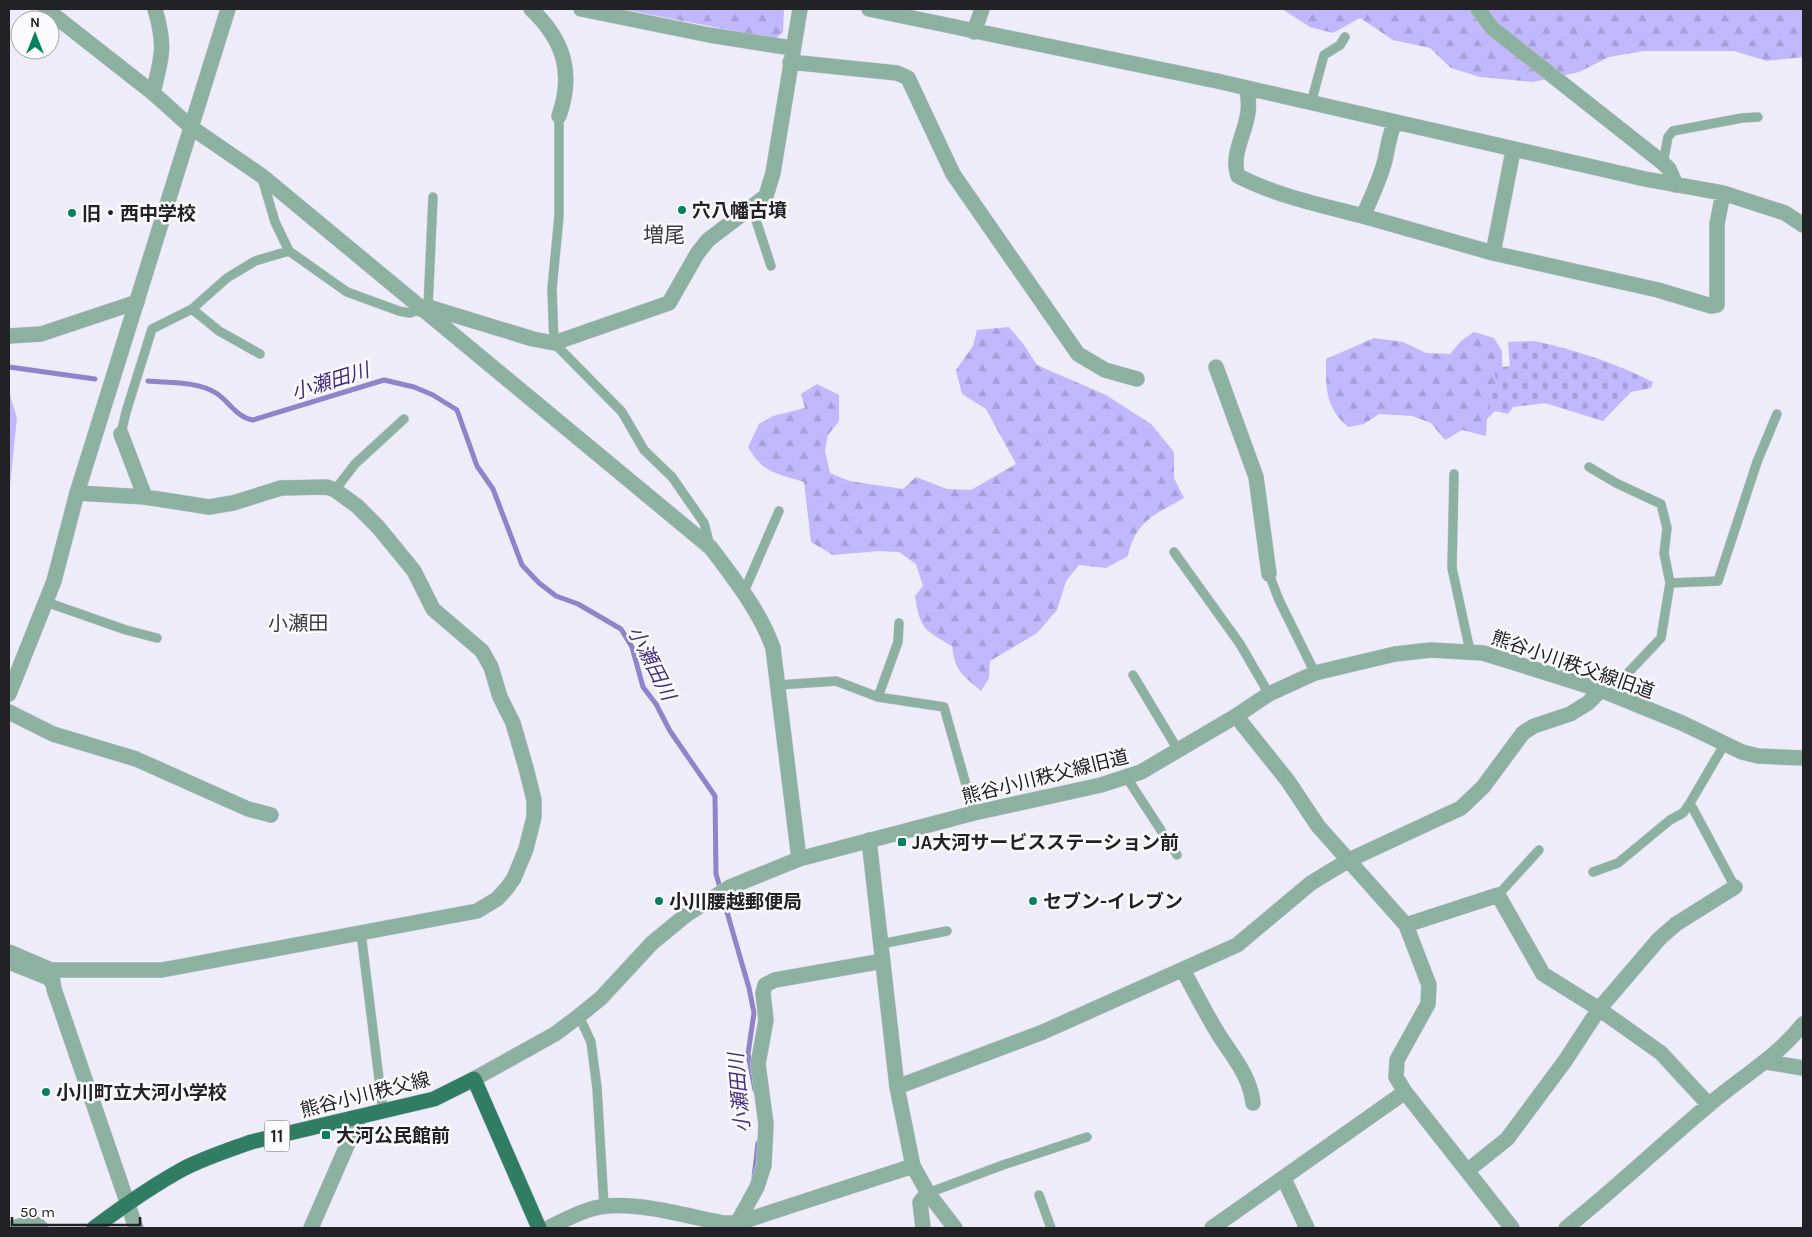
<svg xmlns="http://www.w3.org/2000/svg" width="1812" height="1237" font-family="Karla,'Noto Sans JP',sans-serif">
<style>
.forest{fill:url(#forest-firs)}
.cemetery{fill:url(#cemetery-stones)}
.park{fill:url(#park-tufts)}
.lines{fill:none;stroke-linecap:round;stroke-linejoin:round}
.stream{stroke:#8f84ca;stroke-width:5}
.service-casing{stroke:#c8c7d2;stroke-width:10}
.minor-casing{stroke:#c8c7d2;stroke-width:16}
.tertiary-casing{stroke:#c8c7d2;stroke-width:16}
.primary-casing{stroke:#c8c7d2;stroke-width:16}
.service{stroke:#8cb1a1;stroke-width:9}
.minor{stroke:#8cb1a1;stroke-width:15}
.tertiary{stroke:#8cb1a1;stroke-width:15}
.primary{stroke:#307d63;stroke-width:15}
.poi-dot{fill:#068160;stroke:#fbfafd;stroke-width:2}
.labels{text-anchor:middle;stroke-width:5;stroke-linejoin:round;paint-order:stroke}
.shield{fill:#fbfafd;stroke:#636266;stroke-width:1}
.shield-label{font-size:18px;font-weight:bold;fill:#222126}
.poi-label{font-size:19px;font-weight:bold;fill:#222126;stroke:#fbfafd;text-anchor:start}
.street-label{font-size:19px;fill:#222126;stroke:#fbfafd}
.water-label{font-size:20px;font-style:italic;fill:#442e81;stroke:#fbfafd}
.neighbourhood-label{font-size:20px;fill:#3d3c46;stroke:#fbfafd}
.quarter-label{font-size:21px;fill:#3d3c46;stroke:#fbfafd}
</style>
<defs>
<pattern id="forest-firs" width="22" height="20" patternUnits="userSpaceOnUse" patternTransform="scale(1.25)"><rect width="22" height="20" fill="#c1b7fd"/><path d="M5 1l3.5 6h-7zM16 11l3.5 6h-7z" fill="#a69dd9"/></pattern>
<pattern id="cemetery-stones" width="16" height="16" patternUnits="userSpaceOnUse" patternTransform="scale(1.25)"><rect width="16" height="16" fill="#c1b7fd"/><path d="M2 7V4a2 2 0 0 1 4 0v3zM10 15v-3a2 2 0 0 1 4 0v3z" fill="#a69dd9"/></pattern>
<pattern id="park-tufts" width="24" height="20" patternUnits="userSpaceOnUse" patternTransform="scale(1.25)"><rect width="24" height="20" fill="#c1b7fd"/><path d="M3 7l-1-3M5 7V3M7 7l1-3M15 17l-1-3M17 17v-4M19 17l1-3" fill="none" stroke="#a69dd9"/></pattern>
</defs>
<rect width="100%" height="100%" fill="#edecf8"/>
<path class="forest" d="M622,9h162l-1,23 -8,7z
M1282,9h521v48l-36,4 -33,-10h-90l-35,6 -30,15 -46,10 -53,-5 -29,-9 -21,-20 -37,-8 -33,-22 -27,15 -23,-6z
M1009,327l15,18 13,20 69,30 45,29 23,28v26l10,20c-29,17 -48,22 -56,58l-22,12 -27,-3 -13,16 -9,29 -20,23 -47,28 -1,17 -8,13c-19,-17 -26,-19 -29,-45 -28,-16 -32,-17 -37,-50l8,-10 -7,-22 -17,-12 -20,-1 -46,4 -22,-13 -7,-60c-27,-8 -41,-9 -56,-35l11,-23 14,-8 32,-8 -4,-14 16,-10 22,11v26l-11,14 -3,16 5,22 19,8 54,8 13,-12 31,12 24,1 45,-26 -30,-55 -24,-15 -6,-24 17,-24 4,-16z
M1474,332l20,6 8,13 1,52 -16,16 -1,17 -24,-6 -17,10 -14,-17 -19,-7 -33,-2 -15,10 -16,3c-23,-20 -22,-39 -22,-68l48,-21 29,4 23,11 24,1 11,-13z"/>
<path class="cemetery" d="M1534,341c42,9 81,22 119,41l-2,6 -20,4 -28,29 -58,-18 -32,4 -5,7 -18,-4 -1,-19 8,-2 -3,-21 16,-2 -2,-24z"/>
<path class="park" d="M9,392l8,26 -7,67h-1z"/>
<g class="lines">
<path class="stream" d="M9,367l86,12
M148,381c21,2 49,0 68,12 13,8 21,25 37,27l131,-40 30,7 19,8 24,15 20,56 16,23 29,76 17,18 17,13 22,8 43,25 11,18 11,40 13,17 14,27 45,65 1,78 33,114 5,25 -6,41 7,36
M754,1177l4,-34"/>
<defs>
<path id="service" d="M1311,103l13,-48 16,-10 5,-8
M559,116v100l-7,73 2,54 68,69 22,38 28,27 32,46 6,23
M1663,163l5,-26 5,-6 69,-13 16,-1
M262,178l13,44 14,29 58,41 52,19 11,2 10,-4
M752,208l19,58
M428,307l5,-110
M192,309l27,22 41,23
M121,434l5,-22 26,-83 40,-20 35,-31 28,-17 34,-10
M1589,467l27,16 45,21 6,24 -3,25 6,30 -9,55 -52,55
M1454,474l-2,94 18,83
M335,490l20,-26 49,-45
M1174,552l66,92 29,50
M1269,574l10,26 36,73
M1670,583l48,-2 39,-119 20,-48
M743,594l36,-83
M46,602l80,28 31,8
M1133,675l45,75
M779,685l57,-4 42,16 66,10 30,106
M878,697l20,-55 1,-19
M1724,745l-34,58 45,84
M1127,778l50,77
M1593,872l25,-9 52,-43 13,-7 7,-10
M1498,895l41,-45
M361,933l22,178
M881,944l66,-13
M9,965l37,15 7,7
M579,1016l12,26 6,46 7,118
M928,1193l75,-28 84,-28
M1039,1195l12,33"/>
<path id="minor" d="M46,9l107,84 39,35 70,48 449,372c23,31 49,63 62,100l26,211
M531,9c33,31 43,64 28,107
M581,9l128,26 83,13
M869,9l348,72 428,98 78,14 62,20 18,12
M1478,9l14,19 171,135 6,6 7,16
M974,32l8,-23
M790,62l107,11 11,5 45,96 125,180 27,16 32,9
M1246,88c11,34 -18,60 -8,88 39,20 82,29 125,40 8,-18 17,-36 22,-56 3,-13 4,-25 10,-38
M153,93c9,-37 13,-46 2,-84
M1363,216l130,37 20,-102
M1493,253l165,37 53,16 6,-1v-81l6,-31
M420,309l8,-2 105,32 21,4 115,-40 28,-49 11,-14 58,-44 7,-23 27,-164
M9,336l32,-2 96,-32
M1216,367l40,110 13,97
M121,434l24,63
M9,712l44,22 83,25 112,50 23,6
M1236,716l52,65 30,45 88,99 23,60 -1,19 -31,56 -1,17 9,15 107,136
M869,840l28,247 16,79 15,27 27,35
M1406,925l92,-30 45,79 56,35 62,44 48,52
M9,952l42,18h111l315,-59 20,-12 10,-11 7,-10 12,-29 8,-32v-17l-8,-32 -13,-45 -13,-26 -9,-30 -9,-16 -49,-42 -19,-38 -36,-44 -21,-21 -22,-16 -8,-3 -46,1 -48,15 -24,4 -64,-10 -68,-4
M51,970l3,19 82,239
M1183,970c12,22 23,44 36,65 14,22 31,41 34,68
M1766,1062l37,6
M897,1087l146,-55 194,-87 74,-62 38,-23 112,-52 22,-21 40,-54 11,-7 36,-12 18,-11 13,-13
M1467,1171l40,-32 58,-78 34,-52 60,-70 17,-15 59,-37
M1284,1179l23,49
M735,1227l22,-40 7,-22 2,-41 -8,-60 8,-44 -3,-27 2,-8 10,-5 108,-19
M14,1228c10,-3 19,-9 27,0
M311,1228l48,-110
M548,1228c17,-8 38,-20 58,-22 38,-3 80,10 117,17h15l175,-57
M923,1228l-3,-26 8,-9
M1212,1228l193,-136
M1566,1228c50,-40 96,-84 145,-125 31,-26 67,-47 92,-79"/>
<path id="tertiary" d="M9,694l45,-113 23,-88 151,-484
M474,1079l81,-45 24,-18 22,-18 51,-55 34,-28 44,-28 69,-28 175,-46 127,-28 40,-13 95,-56 33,-22 46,-21 80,-19 36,-4 52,3 118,37 81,33 60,29 16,4 45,2"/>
<path id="primary" d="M94,1228c28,-21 58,-42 89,-59 21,-11 46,-19 68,-27l183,-43 40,-20 65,149"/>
</defs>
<use href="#service" class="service-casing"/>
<use href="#minor" class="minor-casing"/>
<use href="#tertiary" class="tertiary-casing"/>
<use href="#primary" class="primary-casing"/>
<use href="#service" class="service"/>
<use href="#minor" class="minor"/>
<use href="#tertiary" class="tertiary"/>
<use href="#primary" class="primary"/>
</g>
<g class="poi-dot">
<circle cx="682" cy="210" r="5"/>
<circle cx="72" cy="213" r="5"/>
<rect x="897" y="837" width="10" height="10" rx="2.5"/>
<circle cx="659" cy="901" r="5"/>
<circle cx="1033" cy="901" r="5"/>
<circle cx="46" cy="1092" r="5"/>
<rect x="321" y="1130" width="10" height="10" rx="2.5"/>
</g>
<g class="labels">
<rect class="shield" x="264.5" y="1120.5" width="25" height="31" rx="4"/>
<g class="shield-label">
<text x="277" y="1142">11</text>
</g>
<g class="poi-label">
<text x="692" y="217">穴八幡古墳</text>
<text x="82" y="220">旧・西中学校</text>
<text x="912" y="849">JA大河サービスステーション前</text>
<text x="669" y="908">小川腰越郵便局</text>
<text x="1043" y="908">セブン-イレブン</text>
<text x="56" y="1099">小川町立大河小学校</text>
<text x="336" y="1142">大河公民館前</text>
</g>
<g class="street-label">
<text transform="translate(1573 664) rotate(19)" y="7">熊谷小川秩父線旧道</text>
<text transform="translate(1045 776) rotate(-14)" y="7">熊谷小川秩父線旧道</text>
<text transform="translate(365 1094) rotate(-14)" y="7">熊谷小川秩父線</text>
</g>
<g class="water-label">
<text transform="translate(330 381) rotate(-17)" y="7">小瀬田川</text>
<text transform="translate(652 663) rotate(63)" y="7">小瀬田川</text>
<text transform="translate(739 1093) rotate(-95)" y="7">小瀬田川</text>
</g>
<g class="neighbourhood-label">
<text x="298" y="630">小瀬田</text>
</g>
<g class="quarter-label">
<text x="664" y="242">増尾</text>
</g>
</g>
<rect width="1812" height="1237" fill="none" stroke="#222126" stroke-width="20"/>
<g transform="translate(35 35)"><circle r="24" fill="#fbfafd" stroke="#a4a3a7"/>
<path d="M0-4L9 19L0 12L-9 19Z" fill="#068160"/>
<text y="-8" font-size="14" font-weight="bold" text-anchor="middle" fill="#222126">N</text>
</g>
<path d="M12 1217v8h128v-8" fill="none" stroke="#222126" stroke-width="2.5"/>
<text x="20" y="1217" font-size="15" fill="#222126" stroke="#fbfafd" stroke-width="4" paint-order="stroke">50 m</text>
</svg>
